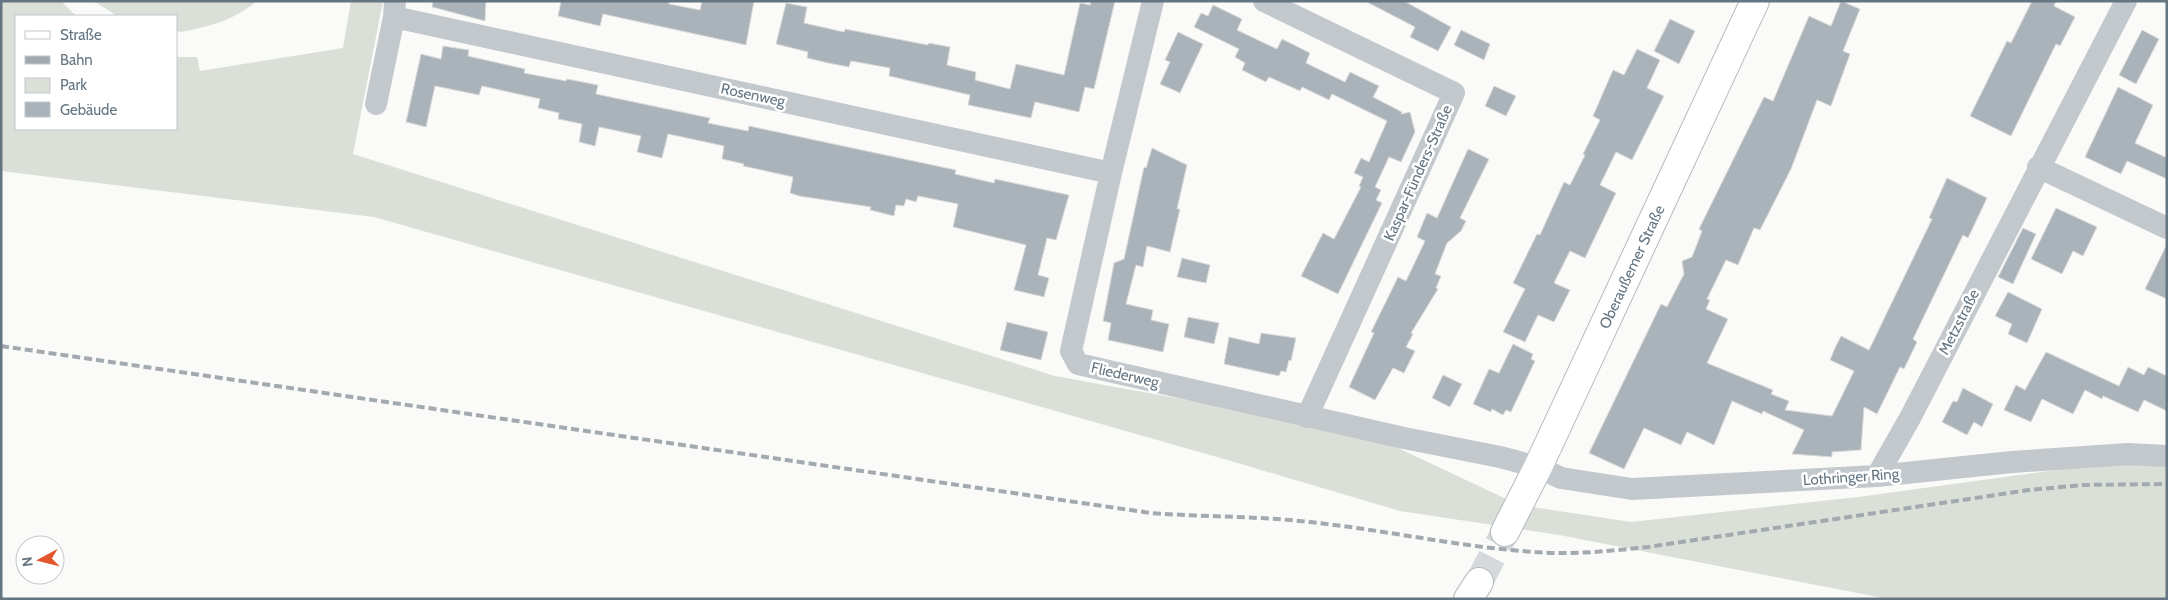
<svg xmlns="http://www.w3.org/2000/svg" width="2168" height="600" font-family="Cabin,sans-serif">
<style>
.green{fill:#dadfd7}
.building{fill:#aab3b9;stroke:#dcdcda}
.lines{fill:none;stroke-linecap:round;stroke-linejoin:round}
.secondary-tunnel{stroke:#d5d9db;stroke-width:28;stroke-dasharray:28 14;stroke-linecap:butt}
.secondary-casing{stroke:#b3babf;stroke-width:30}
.minor{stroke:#c3c8cc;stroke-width:22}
.secondary{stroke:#fff;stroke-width:28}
.rail{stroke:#a2aab0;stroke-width:4;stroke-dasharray:8 4;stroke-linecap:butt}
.labels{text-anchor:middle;stroke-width:5;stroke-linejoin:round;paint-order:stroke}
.street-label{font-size:15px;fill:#657683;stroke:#fff}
</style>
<rect width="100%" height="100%" fill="#fafaf8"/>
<path class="green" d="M1,1h60l15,15h-60v113h160v-72h21l3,14 143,-23 8,-47h32l-30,153 702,222 241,44 102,28 121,57 112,17 227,-25 256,-35h53v137h-279l-329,-64 -159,-24 -169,-50 -857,-244 -373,-46z
M94,1h163c-24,20 -46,25 -76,31l-5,-1v-15h-59z"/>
<path class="building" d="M433,1h53l-1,20 -53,-14z
M561,1h108v3l31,6 2,-9h52l-8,44 -143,-31 -3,12 -42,-10z
M1091,1h24l-21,88 -9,-2 -6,25 -44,-10 -4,16 -63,-13 2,-10 -81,-19 1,-8 -39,-7 -2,6 -21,-4 -21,-5 1,-6 -32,-8 10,-41 21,4 -3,16 40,9 1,-3 83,16 1,-2 21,4 -3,18 29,7 -1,8 35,9 6,-25 48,11 16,-72 10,2z
M1365,1h39l47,26 -13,24 -28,-14 5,-10z
M1841,1l19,8 -17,42 7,3 -19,52 -14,-6 -26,69 -31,61 -6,-2 -16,37 -12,-5 -19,39 3,1 -4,9 22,10 -21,44 66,27 -2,4 18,7 -4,9 47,6 22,-45 -24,-11 5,-12 6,-12 28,14 63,-131 -3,-1 18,-40 40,20 -19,40 -5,-3 -50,104 4,3 -13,27 -4,-2 -23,47 -13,-7 -3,43 -29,2v5l-40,-3 12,-24 -41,-19 -1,3 -30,-13 -18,44 -27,-13 -6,13 -37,-17 -20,41 -35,-16 72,-149 6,3 17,-33 -2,-13 10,-4 10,-26 -3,-2 65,-132 9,4 36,-85 22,10z
M2032,1h24l-2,5 21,11 -15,29 -4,-2 -45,92 -41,-20 37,-75 4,2z
M1213,5l29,14 -5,11 40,19 5,-10 28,14 -4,10 39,19 5,-10 29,14 -6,11 29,15 -1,2 9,-2 5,20 -14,30 -12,-5 -14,30 6,3 -5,10 6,3 -44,91 -37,-18 22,-43 11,6 27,-52 -2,-1 4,-9 -9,-4 7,-15 8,4 18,-41 -55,-27 -3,6 -27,-13 -2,4 -31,-14 -3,5 -24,-12 3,-7 -10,-6 4,-8 -45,-22 7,-14 7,3z
M1670,19l25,12 -16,33 -25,-13z
M1461,30l29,14 -6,16 -30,-15z
M2142,30l17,9 -23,45 -17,-9z
M1178,32l25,12 -23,49 -20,-9 10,-22 -5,-2z
M443,46l26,4 -1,6 57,13 -1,4 42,8 1,-2 31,6 -2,9 114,24 -2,5 40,8 1,-5 207,44 -1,4 39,9 1,-4 74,16 -13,45 -9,-2 -9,37 11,3 -5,19 -30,-7 12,-45 -73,-18 5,-23 -40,-8 -2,6 -10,-3 -2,7 -8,-1 -2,11 -24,-6 1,-3 -72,-11 -9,-3 3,-16 -50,-11 1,-2 -22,-5 2,-13 -56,-12 -6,24 -25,-6 4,-16 -42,-9 -4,19 -16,-4 3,-18 -24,-5 1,-6 -21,-5 2,-9 -58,-13 -3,9 -44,-9 -9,41 -20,-5 15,-68 20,5z
M1637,49l23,11 -13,28 17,8 -32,64 -16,-8 -16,33 16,8 -31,65 -15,-7 -16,32 16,7 -16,32 -16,-7 -13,27 -22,-10 22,-43 -12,-6 24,-49 3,1 24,-53 6,3 15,-30 -2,-1 17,-34 -7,-4 20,-46 11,5z
M1494,86l22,10 -10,20 -21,-10z
M2118,87l35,18 -18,38 32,15v21l-40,-18 -6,13 -36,-17z
M1152,148l35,17 -10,44h3l-10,43 -23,-6 -4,21 -7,-2 -10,39 27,6 -2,10 18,4 -6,28 -55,-12 3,-17 -8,-2 11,-58 10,-4 20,-92 2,1z
M1468,149l21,10 -29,59 6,3 -5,10 -14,12 -12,31 6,2 -5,12 2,1 -27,44 2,1 -7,13 9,4 -11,22 -11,-5 -18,32 -26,-13 25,-54 -3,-1 27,-55 8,4 19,-40 -8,-4 10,-24 10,5z
M2056,208l41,19 -14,29 -10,-5 -11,23 -31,-15z
M2023,228l13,6 -23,50 -15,-7z
M2167,244v55l-22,-10z
M1182,258l28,7 -4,18 -29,-6z
M2008,292l34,17 -15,34 -19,-9 4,-10 -17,-8z
M1188,317l31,6 -5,21 -30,-7z
M1007,322l41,10 -7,28 -41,-10z
M1261,333l35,5 -5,23 -2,-1 -3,12 -5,-1 -2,5 -55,-12 5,-27 30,7z
M1513,344l20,10 -2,5 4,2 -24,51 -5,-2 -3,5 -11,-6 -1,3 -18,-8 16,-35 10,4z
M2046,352l73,34 9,-19 16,8 4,-8 19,9v35l-23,-11 -6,12 -35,-16 -1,3 -17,-9 -12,24 -31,-15 -11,23 -27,-12 12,-25 9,5z
M1443,375l19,9 -12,23 -18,-9z
M1963,388l30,16 -11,23 -8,-5 -7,13 -25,-13 11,-21 4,1z"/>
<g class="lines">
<path class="secondary-tunnel" d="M1479,582l26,-50"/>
<defs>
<path id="secondary" d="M1505,532l33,-65 217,-466
M1468,599l11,-17"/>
</defs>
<use href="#secondary" class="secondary-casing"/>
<path class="minor" d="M1153,1l-42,172 -40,178 7,13 326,74 96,19 38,10 23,11 71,11 245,-13 135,-14 116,-8 39,2
M1264,1l190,92 -147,324
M394,17l717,156
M376,104l18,-87 1,-16
M2038,167l129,61
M1877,476l33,-58 216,-417"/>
<use href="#secondary" class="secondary"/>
<path class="rail" d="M1,346l1150,167c53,4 106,3 159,9 75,8 149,25 225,30 37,3 75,-1 113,-5l381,-57 53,-5 85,-1"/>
</g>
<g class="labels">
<g class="street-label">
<text transform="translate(753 95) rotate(12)" y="5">Rosenweg</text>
<text transform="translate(1418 173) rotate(-66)" y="5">Kaspar-Fünders-Straße</text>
<text transform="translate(1632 267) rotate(-65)" y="5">Oberaußemer Straße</text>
<text transform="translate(1959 322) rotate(-63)" y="5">Metzstraße</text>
<text transform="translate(1125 375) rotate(13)" y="5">Fliederweg</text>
<text transform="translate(1851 477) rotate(-4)" y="5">Lothringer Ring</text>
</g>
</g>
<rect width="2168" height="600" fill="none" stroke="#657683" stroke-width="5"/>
<rect x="15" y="15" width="162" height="115" fill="#ffffff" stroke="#c1c8cd"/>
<rect x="25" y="31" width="25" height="8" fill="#ffffff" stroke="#c1c8cd"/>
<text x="60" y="40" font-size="15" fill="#657683">Straße</text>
<rect x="25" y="56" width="25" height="8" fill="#a2aab0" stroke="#c1c8cd"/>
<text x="60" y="65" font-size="15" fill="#657683">Bahn</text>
<rect x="25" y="78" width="25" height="15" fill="#dadfd7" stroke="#c1c8cd"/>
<text x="60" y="90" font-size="15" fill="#657683">Park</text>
<rect x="25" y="102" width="25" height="15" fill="#aab3b9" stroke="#c1c8cd"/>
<text x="60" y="115" font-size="15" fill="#657683">Gebäude</text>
<g transform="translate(40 560) rotate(263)"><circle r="24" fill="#ffffff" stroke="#c1c8cd"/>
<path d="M0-4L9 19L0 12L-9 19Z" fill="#e4572e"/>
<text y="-8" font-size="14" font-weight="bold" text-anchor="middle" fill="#657683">N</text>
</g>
</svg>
